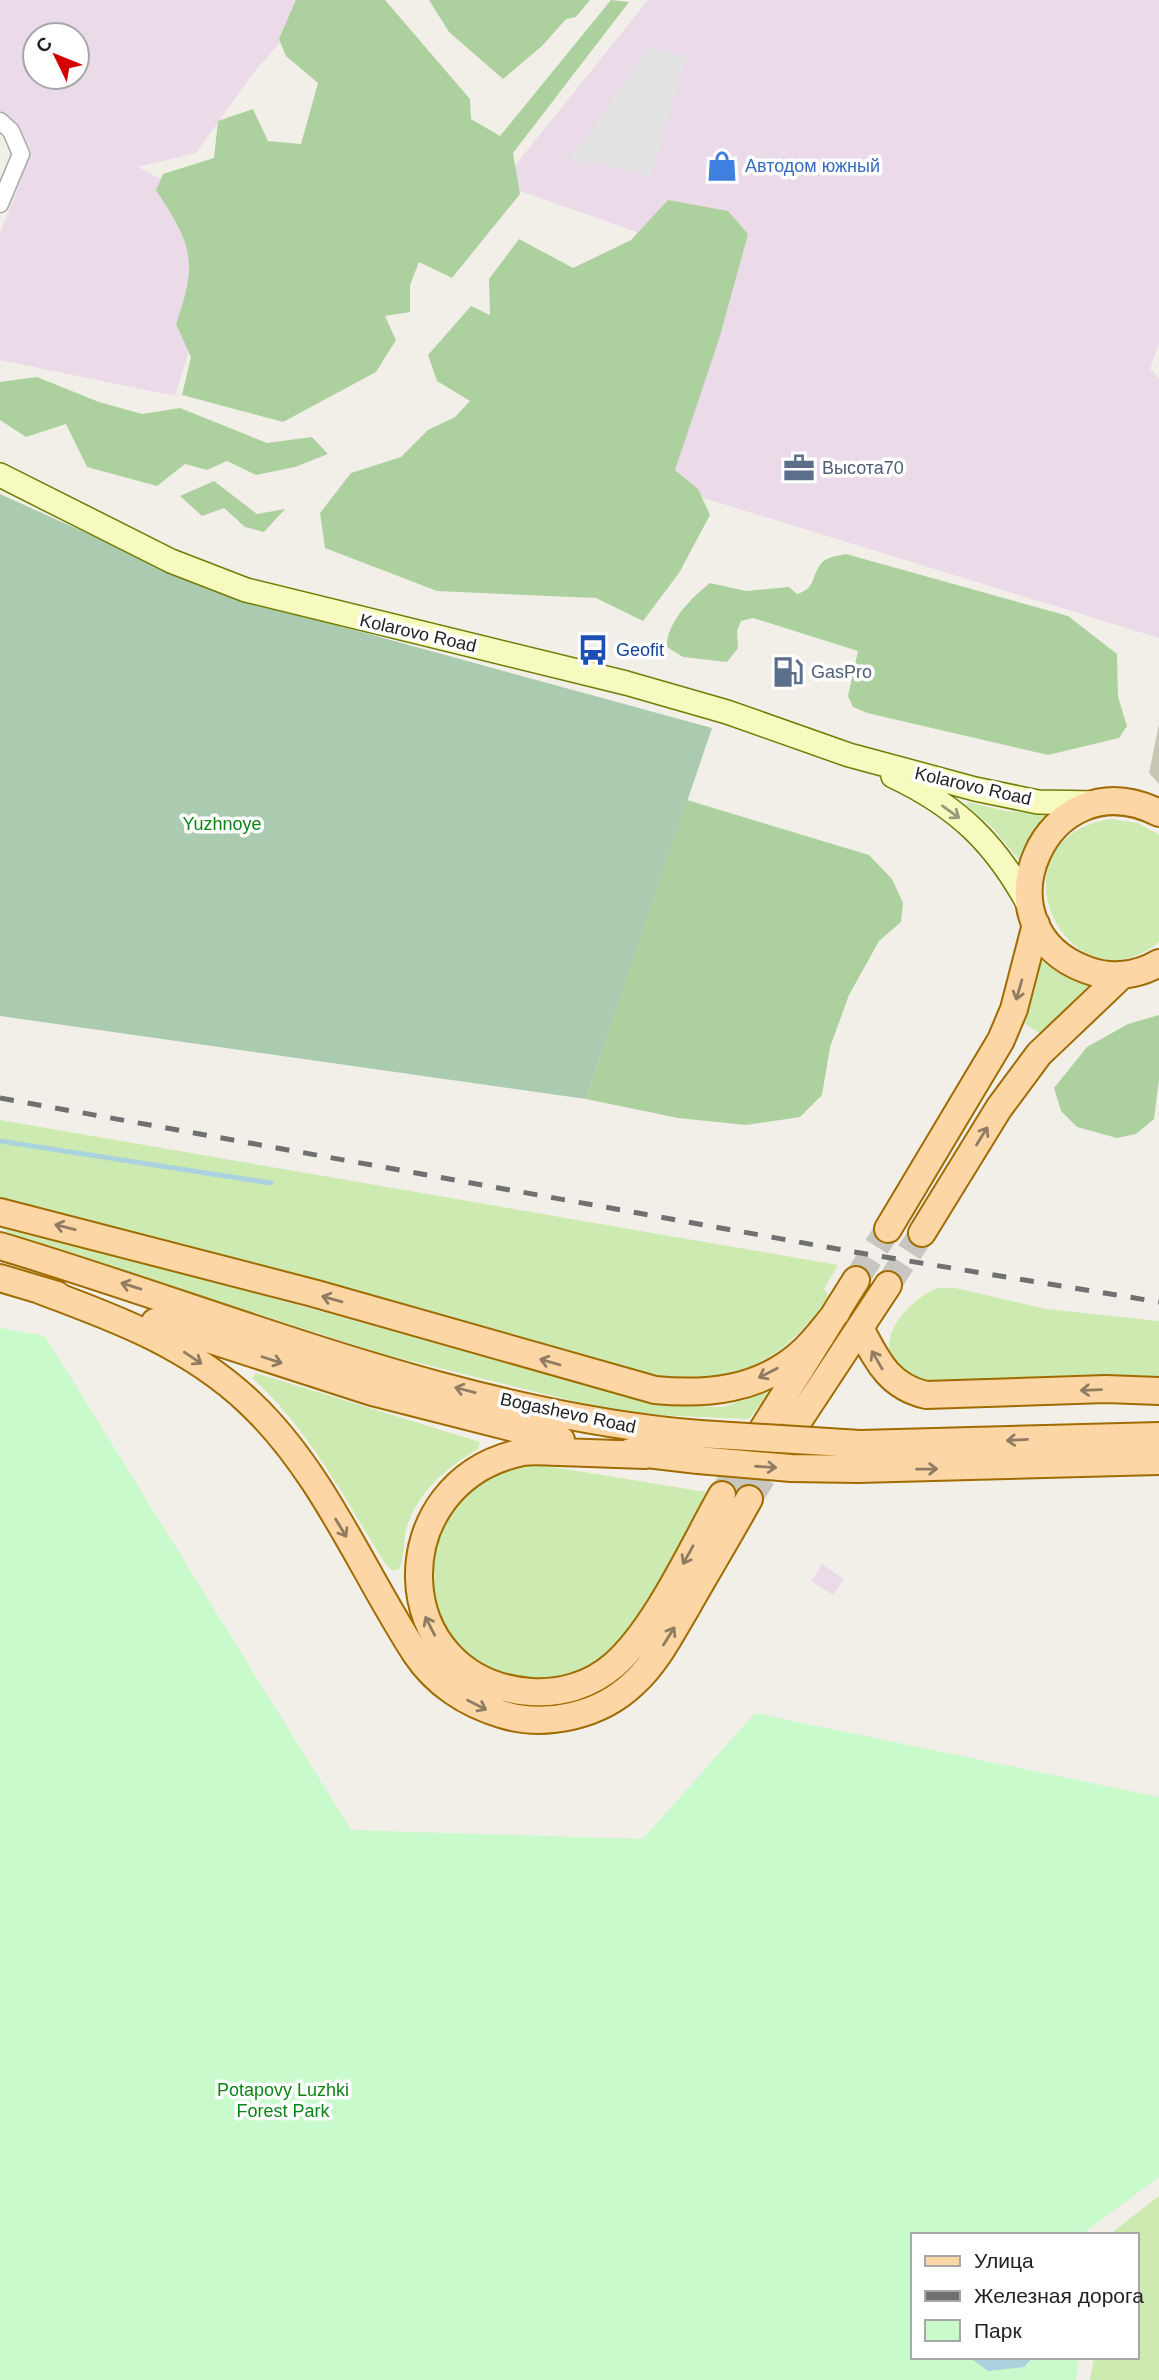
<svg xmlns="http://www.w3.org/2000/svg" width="1159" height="2380" font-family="Arial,sans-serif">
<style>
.industrial{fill:#ebdbe8;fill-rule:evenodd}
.construction{fill:#c7c7b4}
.grass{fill:#cdebb0}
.forest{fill:#add19e}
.cemetery{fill:#aacbaf}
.park{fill:#c8facc}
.parking{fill:#e2e2e2}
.water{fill:#aad3df}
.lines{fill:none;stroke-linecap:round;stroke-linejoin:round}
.stream{stroke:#aad3df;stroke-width:5}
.primary-tunnel{stroke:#c8c6c1;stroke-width:26;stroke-dasharray:26 13;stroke-linecap:butt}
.minor-casing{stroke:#a9a9a9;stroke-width:19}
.secondary-casing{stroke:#707d05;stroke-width:26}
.primary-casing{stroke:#a06b00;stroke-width:30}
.minor{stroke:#fff;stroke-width:16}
.secondary{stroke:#f7fabf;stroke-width:23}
.primary{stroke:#fcd6a4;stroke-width:26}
.rail{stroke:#707070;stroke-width:5;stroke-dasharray:14 14;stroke-linecap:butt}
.primary-bridge-casing{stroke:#a06b00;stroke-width:30;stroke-linecap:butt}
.primary-bridge{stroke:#fcd6a4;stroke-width:26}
.oneway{stroke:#979978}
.oneway2{stroke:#8f7c63}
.labels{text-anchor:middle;stroke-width:7;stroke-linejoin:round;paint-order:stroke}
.shop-label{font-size:18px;fill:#366cbe;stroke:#fff;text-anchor:start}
.service-label{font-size:18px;fill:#4e5e75;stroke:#fff;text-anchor:start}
.street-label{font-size:18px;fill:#222;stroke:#fff}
.transit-label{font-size:18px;fill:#164399;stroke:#fff;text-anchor:start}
.park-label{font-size:18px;fill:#0c8416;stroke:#fff}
</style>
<rect width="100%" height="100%" fill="#f2efe9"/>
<path class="industrial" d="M0,0h318l-64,72 -58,81 -58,14 82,44 -17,93 -28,92 -175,-36v-127l21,-53 8,-33 -29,-31zM35,35h42v42h-42z
M648,0h511v343l-9,26 9,9v260l-498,-153 75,-218 -236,-83z
M822,1564l22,15 -11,16 -22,-14z"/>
<path class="construction" d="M1159,724v60l-10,-11z"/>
<path class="grass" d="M968,802l38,9 43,3 -15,18 -15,28 -27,-33 -26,-22z
M1111,819l27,4 21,12v107c-91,74 -176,-103 -48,-123z
M1041,958l21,17 32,11 -20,16 -31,33 -21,-13z
M0,1120l838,145 -14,24 5,7c-59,85 -115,92 -212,73l-617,-168z
M0,1227l67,14 547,152 75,13 34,1 48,-16 -22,28 -95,-4 -61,-9 -207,-51 -372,-119z
M937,1288h18l91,21 113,12v58l-239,3c-7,-5 -17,-10 -23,-16 -25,-28 15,-68 40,-78z
M256,1373l224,69 -2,7c-31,19 -58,40 -71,77 -4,14 -2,31 -8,43l-6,2 -7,-6c-40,-64 -77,-136 -134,-187z
M529,1463l177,29c-23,45 -63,132 -100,163 -55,47 -140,23 -170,-41 -12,-25 -4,-81 13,-102 8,-10 21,-21 31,-29 13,-10 34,-14 49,-20z
M1159,2196v184h-69l4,-23h42v-122h-27z"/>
<path class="forest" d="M296,0h89l85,99 1,20 29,17 111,-136 18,2 -116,151 7,41 -68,84 -33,-16 -9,23v27l-25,4 11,24 -20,32 -93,50 -101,-27 9,-38 -15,-33c23,-64 15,-80 -20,-134l7,-16 51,-16 4,-37 35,-12 15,32 33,3 17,-61 -32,-27 -7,-17z
M429,0h161l-14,17 -10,2 -24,27 -39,33 -54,-47z
M668,200l60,11 20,23 -28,102 -45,134 23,19 12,26 -31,58 -36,48 -47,-23 -159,-7 -112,-43 -5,-35 31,-40 50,-16 27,-27 27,-13 15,-16 -33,-20 -9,-26 43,-49 19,9 -1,-36 30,-40 54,29 58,-28z
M37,377l62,25 43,12 38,-6 87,35 45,-6 16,17 -33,13 -39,8 -29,-14 -20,9 -22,-6 -28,22 -70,-19 -21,-43 -40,13 -26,-17v-38z
M214,481l43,33 28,-5 -21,23 -19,-5 -21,-19 -22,8 -22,-20z
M846,554l222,62 49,38 1,43 9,29 -8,12 -71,17 -181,-42 -14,-6 -5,-11 10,-45 -105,-33 -12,3 -4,10 1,17 -11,14 -44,-5 -16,-10c-1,-24 25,-50 43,-64l36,8 43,-4 8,7c18,-5 14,-16 23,-29 5,-8 17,-9 26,-11z
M687,800l182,55 23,24 11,24 -2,19 -22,19 -30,54 -19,52 -8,48 -22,22 -54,8 -68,-7 -92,-19z
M1159,1015v64l-5,40 -18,15 -19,4 -40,-11 -16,-16 -7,-23 33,-41 41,-23z"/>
<path class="cemetery" d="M0,494l219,99 493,135 -126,371 -586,-83z"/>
<path class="park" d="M0,1328l45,8 306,494 292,9 112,-126 404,84v380l-78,58h-169v122h167l-3,23h-1076z"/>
<path class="parking" d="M649,48l37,8 -35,121 -56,-15h-27z"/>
<path class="water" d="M969,2357h64l-9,10 -36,4z"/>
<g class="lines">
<path class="stream" d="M0,1141l271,42"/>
<path class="primary-tunnel" d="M856,1280l32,-51
M888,1285l34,-52
M722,1495l31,-50
M749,1499l31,-49"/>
<defs>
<path id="minor" d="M0,121l11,10 10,23 -21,50"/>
<path id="secondary" d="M0,475l171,86 75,29 380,93 101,29 122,43 126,34 63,13 61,1
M893,776c66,31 104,69 138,133"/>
<path id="primary" d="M1159,813c-113,-58 -188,115 -72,157 24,9 50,6 72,-7
M0,1212l313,81 342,97c52,5 104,0 145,-36 14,-12 25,-28 37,-42
M888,1229l113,-189 13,-31 22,-85
M922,1233l77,-125 40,-54 83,-79
M0,1246c227,68 463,169 700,188
M0,1278l57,17
M42,1291c76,28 148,55 208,112 73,69 112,168 166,251 20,30 51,50 85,60 44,14 99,2 133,-31 23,-21 38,-51 54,-78 20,-35 41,-70 61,-106
M155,1322l217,70 189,48
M860,1328c17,32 28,58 66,67l180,-6 53,2
M795,1426l93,-141
M763,1429l93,-149
M860,1444l299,-8
M630,1452l68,8
M645,1455c-29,-1 -57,-2 -85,-3 -12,0 -26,-2 -37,0 -142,29 -138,229 8,240 30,2 60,-7 83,-27 43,-38 79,-119 108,-170
M858,1469l301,-8"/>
</defs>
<use href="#minor" class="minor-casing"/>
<use href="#secondary" class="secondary-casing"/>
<use href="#primary" class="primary-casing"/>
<use href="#minor" class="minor"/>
<use href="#secondary" class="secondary"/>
<use href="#primary" class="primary"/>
<path class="rail" d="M0,1098l854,154 305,50"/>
<defs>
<path id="primary-bridge" d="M700,1434l160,10
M698,1460l93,8 67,1"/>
</defs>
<use href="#primary-bridge" class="primary-bridge-casing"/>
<use href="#primary-bridge" class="primary-bridge"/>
</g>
<defs><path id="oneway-shaft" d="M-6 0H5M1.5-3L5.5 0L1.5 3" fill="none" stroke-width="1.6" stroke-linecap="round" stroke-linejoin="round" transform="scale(1.75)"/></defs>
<use class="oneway" href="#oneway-shaft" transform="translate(951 812) rotate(36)"/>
<g class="oneway2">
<use href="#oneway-shaft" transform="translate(1019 990) rotate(106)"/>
<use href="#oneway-shaft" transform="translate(982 1136) rotate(-58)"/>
<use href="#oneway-shaft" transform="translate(65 1227) rotate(-166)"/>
<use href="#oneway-shaft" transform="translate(131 1286) rotate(-163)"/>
<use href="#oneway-shaft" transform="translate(332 1299) rotate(-164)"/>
<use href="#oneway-shaft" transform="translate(193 1358) rotate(34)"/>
<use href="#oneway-shaft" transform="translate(272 1360) rotate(18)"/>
<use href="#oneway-shaft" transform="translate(877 1360) rotate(-120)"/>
<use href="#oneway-shaft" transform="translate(550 1362) rotate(-164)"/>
<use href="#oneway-shaft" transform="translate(768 1373) rotate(153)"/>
<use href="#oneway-shaft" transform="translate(465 1390) rotate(-165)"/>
<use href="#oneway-shaft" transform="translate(1091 1390) rotate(178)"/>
<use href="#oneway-shaft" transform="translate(1017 1440) rotate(177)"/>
<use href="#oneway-shaft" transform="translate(766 1467) rotate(4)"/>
<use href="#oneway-shaft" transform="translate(927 1469) rotate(-1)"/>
<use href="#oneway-shaft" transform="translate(341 1528) rotate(59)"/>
<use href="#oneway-shaft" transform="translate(688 1555) rotate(119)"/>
<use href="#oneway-shaft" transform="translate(430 1626) rotate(-117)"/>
<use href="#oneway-shaft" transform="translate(669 1636) rotate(-58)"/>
<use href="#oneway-shaft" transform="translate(477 1705) rotate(27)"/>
</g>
<defs>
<symbol id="shop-bare" viewBox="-9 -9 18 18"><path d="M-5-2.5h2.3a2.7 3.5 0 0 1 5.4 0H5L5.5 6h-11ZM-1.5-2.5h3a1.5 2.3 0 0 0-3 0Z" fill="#3f7fe0" stroke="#fff" stroke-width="2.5" paint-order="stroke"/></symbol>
<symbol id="office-bare" viewBox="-9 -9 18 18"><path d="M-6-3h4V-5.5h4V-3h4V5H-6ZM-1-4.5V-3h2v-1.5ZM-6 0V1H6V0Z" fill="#5c6f8a" stroke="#fff" stroke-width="2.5" paint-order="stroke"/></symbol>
<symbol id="bus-bare" viewBox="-9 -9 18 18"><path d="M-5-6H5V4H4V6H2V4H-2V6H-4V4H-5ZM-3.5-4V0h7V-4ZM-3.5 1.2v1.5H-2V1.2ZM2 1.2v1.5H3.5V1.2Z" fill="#1a4fb4" stroke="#fff" stroke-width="2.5" paint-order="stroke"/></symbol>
<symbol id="fuel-bare" viewBox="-9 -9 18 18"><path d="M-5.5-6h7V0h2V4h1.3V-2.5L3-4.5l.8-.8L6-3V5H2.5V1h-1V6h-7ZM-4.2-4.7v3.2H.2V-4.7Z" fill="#5c6f8a" stroke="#fff" stroke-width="2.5" paint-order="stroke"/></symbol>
</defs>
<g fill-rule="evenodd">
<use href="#shop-bare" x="700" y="144" width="44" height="44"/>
<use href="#office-bare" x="777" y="446" width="44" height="44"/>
<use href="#bus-bare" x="571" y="628" width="44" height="44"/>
<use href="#fuel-bare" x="766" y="650" width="44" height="44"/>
</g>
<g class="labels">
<g class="shop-label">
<text x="745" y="172">Автодом южный</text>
</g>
<g class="service-label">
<text x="822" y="474">Высота70</text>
<text x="811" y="678">GasPro</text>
</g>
<g class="street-label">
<text transform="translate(418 633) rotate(13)" y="6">Kolarovo Road</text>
<text transform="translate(973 786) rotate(13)" y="6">Kolarovo Road</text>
<text transform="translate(568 1413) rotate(12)" y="6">Bogashevo Road</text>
</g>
<g class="transit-label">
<text x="616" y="656">Geofit</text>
</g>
<g class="park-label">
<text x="222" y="830">Yuzhnoye</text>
<text x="283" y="2096">Potapovy Luzhki<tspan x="283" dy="21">Forest Park</tspan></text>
</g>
</g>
<rect x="911" y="2233" width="228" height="126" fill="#ffffff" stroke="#a7a7a7" stroke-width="2"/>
<rect x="925" y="2256" width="35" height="10" fill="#fcd6a4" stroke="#a7a7a7" stroke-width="2"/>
<text x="974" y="2268" font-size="21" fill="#222222">Улица</text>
<rect x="925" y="2291" width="35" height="10" fill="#707070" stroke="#a7a7a7" stroke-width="2"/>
<text x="974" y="2303" font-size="21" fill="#222222">Железная дорога</text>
<rect x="925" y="2320" width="35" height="21" fill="#c8facc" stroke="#a7a7a7" stroke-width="2"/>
<text x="974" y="2338" font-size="21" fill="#222222">Парк</text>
<g transform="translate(56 56) rotate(313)"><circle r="33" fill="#ffffff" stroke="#a7a7a7" stroke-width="2"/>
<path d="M0-5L12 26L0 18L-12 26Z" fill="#d40000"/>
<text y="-10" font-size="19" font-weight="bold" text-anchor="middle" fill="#222222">С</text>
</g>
</svg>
